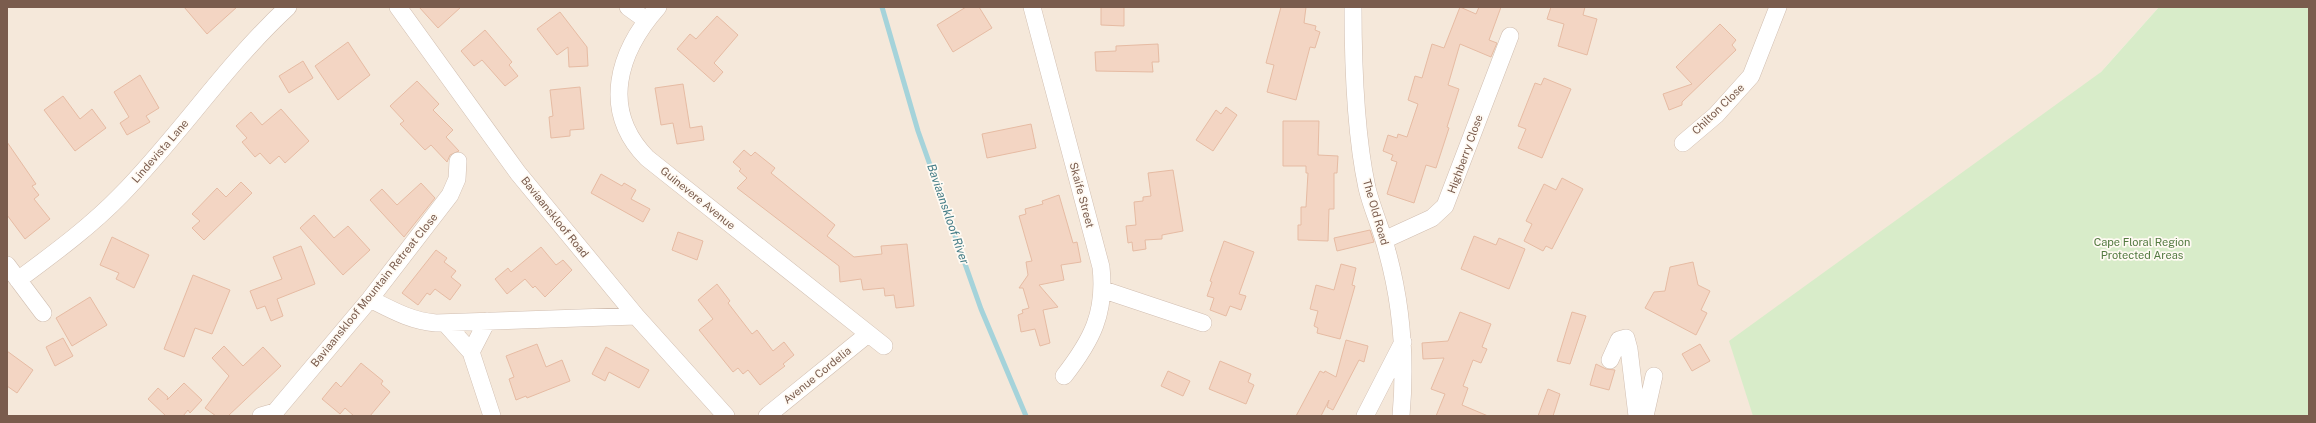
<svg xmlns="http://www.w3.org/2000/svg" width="2316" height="423" font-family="'Public Sans',sans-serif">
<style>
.residential{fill:#f5e8da}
.green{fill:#d8ecc9}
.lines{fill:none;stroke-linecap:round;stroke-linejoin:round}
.stream{stroke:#a5d3da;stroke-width:5}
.building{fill:#f3d5c3;stroke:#e6bba3}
.minor-casing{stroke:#d1beb0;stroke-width:18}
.minor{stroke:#fff;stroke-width:17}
.labels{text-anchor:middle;stroke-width:3.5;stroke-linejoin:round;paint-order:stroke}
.street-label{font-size:11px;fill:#7a5c4d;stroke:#fffaf3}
.park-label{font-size:11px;fill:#537a41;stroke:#fffaf3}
.water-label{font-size:12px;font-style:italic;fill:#437c86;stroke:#fffaf3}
</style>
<rect width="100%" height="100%" fill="#fdf6ec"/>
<path class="residential" d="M7,7h2152l-58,65 -344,344h-1750z"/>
<path class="green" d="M2159,7h150v409h-556l-24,-75 372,-269z"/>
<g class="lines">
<path class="stream" d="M882,7l36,124 63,178 45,107"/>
</g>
<path class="building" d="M184,7h53l-30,27z
M419,7h42l-23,21z
M966,7h13l13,21 -39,24 -16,-27z
M1101,7h23v19l-23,-1z
M1281,7h25l-2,16 12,3 -1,4 5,2 -5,16 -5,-1 -14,53 -29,-8 7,-27 -8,-2z
M1460,7l16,7 3,-7h22l-12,33 8,3 -6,14 -31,-13 -12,41 11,4 -12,38 2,1 -13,40 -10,-3 -12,38 -27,-9 10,-32 -6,-2 2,-5 -10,-4 5,-16 9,3 1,-4 9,3 11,-33 -10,-4 7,-24 7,2 10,-34 12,4z
M1551,7h34l-2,8 14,4 -10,36 -29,-9 6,-22 -17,-5z
M560,12l27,35 1,19 -19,1 -1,-20 -11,8 -20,-26z
M717,16l21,19 -24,28 9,9 -9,10 -37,-33 13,-15 6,5z
M1720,24l16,16 -4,5 4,5 -54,52v3l-13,5 -6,-16 29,-10 -16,-17z
M485,30l27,32 -3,3 9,11 -13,10 -23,-26 -8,6 -13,-15z
M348,42l22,33 -32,25 -23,-34z
M1158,44l1,18h-7l1,10 -57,-1 -1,-19 21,-1v-5z
M303,61l10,17 -24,15 -10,-17z
M140,75l19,33 -13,8 4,6 -23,13 -7,-12 9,-6 -15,-25z
M1544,78l27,11 -29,69 -24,-10 8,-19 -8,-3 17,-43 6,2z
M417,81l22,23 -6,6 20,20 -7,7 13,14 -9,4 -3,7 -16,-17 -6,5 -25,-26 4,-3 -14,-15z
M683,84l7,44 12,-2 2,14 -27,4 -4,-21 -12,2 -6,-37z
M580,87l4,42 -14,1v6l-19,2 -2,-21 4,-1 -3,-26z
M63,96l17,23 12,-10 14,19 -31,23 -31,-41z
M1226,107l11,8 -24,36 -17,-11 20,-30 5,4z
M281,109l28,32 -24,22 -6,-7 -9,8 -10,-11 -5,4 -13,-15 5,-4 -11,-12 15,-14 11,13z
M1283,121h36l-1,34 20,1 -1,17h-3v36h-5l-1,32 -30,-1v-15h3v-18h5l2,-34h-2v-7h-23z
M1031,124l5,24 -49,10 -5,-24z
M7,142l29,42 -4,2 7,9 -5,4 16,20 -25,20 -18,-24z
M744,150l7,6 4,-4 20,16 -4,5 64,52 -8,11 27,21 28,-3 -1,-8 26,-2 7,62 -18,2 -2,-13 -9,1 -1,-8 -21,2 -2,-11 -21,3 -1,-16 -102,-78 10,-10 -8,-7 2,-2 -8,-7z
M1173,170l10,61 -21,4v4l-17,1 1,9 -13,2 -1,-9 -4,1 -2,-17 10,-1 -2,-23 9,-1v-4l8,-1 -3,-23z
M601,174l21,12 2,-3 12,7 -5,9 19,10 -7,13 -52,-29z
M1562,178l21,11 -31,60 -6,-3 -3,5 -19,-10 8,-17 -6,-3 18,-37 12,6z
M241,182l11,11 -48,47 -12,-12 8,-7 -8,-7 25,-26 9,9z
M421,183l14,15 -31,39 -34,-37 12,-11 15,16z
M1059,195l14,48 4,-1 4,20 -20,3 3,15 -25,5 19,22 -15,3 7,33 -10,3 -5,-17 -14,3 -3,-17 5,-2 -1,-3 7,-2 -6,-20h-4l9,-13 -2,-13 6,-1 -13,-45 7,-2 -1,-5 18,-5 -1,-3z
M314,215l20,23 14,-12 22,24 -27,25 -43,-47z
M1370,230l4,12 -37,9 -3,-13z
M678,232l25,9 -6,19 -25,-10z
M1474,236l22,9 3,-7 26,11 -16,40 -48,-20z
M112,237l37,18 -15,33 -18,-9 3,-6 -19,-8z
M1224,241l30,11 -15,42 7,2 -5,14 -11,-4 -4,10 -16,-6 4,-12 -7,-2 5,-14 -2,-1z
M301,246l14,38 -38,15 6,17 -12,5 -6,-15 -8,3 -7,-18 32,-12 -9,-22z
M541,247l15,18 7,-5 9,10 -27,27 -10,-11 -2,2 -8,-9 -18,15 -12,-15 13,-11 3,4z
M436,250l11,8 -3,4 12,9 -5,6 10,8 -11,15 -15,-11 -5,6 -3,-2 -9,12 -16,-12z
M1693,262l5,23 12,6 -9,19 6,3 -11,22 -51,-27 9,-16 11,-1 5,-24z
M1341,264l15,4 -4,17 3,1 -15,53 -23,-6 1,-5 -4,-2 4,-15 -8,-2 6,-24 18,5z
M193,275l37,15 -18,44 -17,-6 -11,29 -20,-8z
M717,284l13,17 -2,2 24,31 5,-4 16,21 11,-9 10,13 -11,9 2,2 -25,19 -12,-15 -5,4 -5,-6 -5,4 -34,-42 14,-11 -15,-19z
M90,297l17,28 -35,21 -16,-28z
M1460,312l31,12 -9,23 5,2 -6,14 -8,-3 -10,26 5,2 -6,17 26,11h-52l9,-22 -14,-5 13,-31 -21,1 -1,-16 26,-2z
M1572,312l14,4 -16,48 -13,-3z
M63,338l10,18 -18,10 -9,-19z
M1346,340l22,6 -4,16 -5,-2 -26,50 -6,-3 2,-7 -8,16h-25l24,-45 4,2 1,-2 11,6z
M537,344l9,23 16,-7 8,21 -43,17 -1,-2 -10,4 -7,-21 5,-2 -8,-21z
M1700,344l10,17 -18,10 -10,-17z
M224,346l19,20 20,-19 18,19 -53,50h-12l-11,-8 24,-32 -17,-18z
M606,347l43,23 -10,18 -30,-16 -4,9 -13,-7z
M7,351l26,19 -16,23 -10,-7z
M1220,361l31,13 -3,8 6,3 -8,19 -37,-15z
M361,363l22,18 -2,3 9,8 -20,24h-16l-9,-8 -5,6 -18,-15 14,-17 5,5z
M1596,364l10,5 9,1 -6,20 -19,-5z
M1168,371l22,10 -7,15 -22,-10z
M184,383l18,17 -12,13 -2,-3 -5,6h-17l-18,-17 10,-11 10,9 -1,3z
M1548,389l12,5 -7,22h-15z"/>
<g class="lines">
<defs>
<path id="minor" d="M398,7l120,166 118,143 90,100
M628,7l18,13
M658,7c-40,45 -58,103 -11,151l237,188
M1032,7l69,260c5,46 -9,73 -37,109
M1353,7c0,57 2,125 14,181 5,21 15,42 20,63 15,54 19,109 14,165
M1683,143l33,-28 35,-39 27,-69
M1384,240l48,-22 13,-12 65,-170
M7,265l36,48
M18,280c35,-26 72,-53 103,-85 59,-60 105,-131 167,-188
M1104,290l99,33
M370,299c22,11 41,22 66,24l200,-7
M487,321l-16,31 21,64
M445,323l26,29
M1610,360l9,-20 7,-2 3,11 8,67
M261,416l14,-4 95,-113 80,-104 7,-16 1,-18
M767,416l101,-82
M1365,416l38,-74
M1645,416l9,-40"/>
</defs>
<use href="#minor" class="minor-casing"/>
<use href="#minor" class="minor"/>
</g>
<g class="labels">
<g class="street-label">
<text transform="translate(1718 109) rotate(-44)" y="4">Chilton Close</text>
<text transform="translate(160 151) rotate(-49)" y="4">Lindevista Lane</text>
<text transform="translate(1465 154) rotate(-70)" y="4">Highberry Close</text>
<text transform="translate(1082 195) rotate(75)" y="4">Skaife Street</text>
<text transform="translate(698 198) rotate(39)" y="4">Guinevere Avenue</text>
<text transform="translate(1376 212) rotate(74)" y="4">The Old Road</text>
<text transform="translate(555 217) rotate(51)" y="4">Baviaanskloof Road</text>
<text transform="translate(374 290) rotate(-51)" y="4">Baviaanskloof Mountain Retreat Close</text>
<text transform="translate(817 375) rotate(-39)" y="4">Avenue Cordelia</text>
</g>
<g class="park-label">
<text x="2142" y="246">Cape Floral Region<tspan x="2142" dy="13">Protected Areas</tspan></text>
</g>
<g class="water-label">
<text transform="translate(948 214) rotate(71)" y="4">Baviaanskloof River</text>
</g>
</g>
<rect width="2316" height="423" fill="none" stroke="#7a5c4d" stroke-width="16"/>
</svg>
